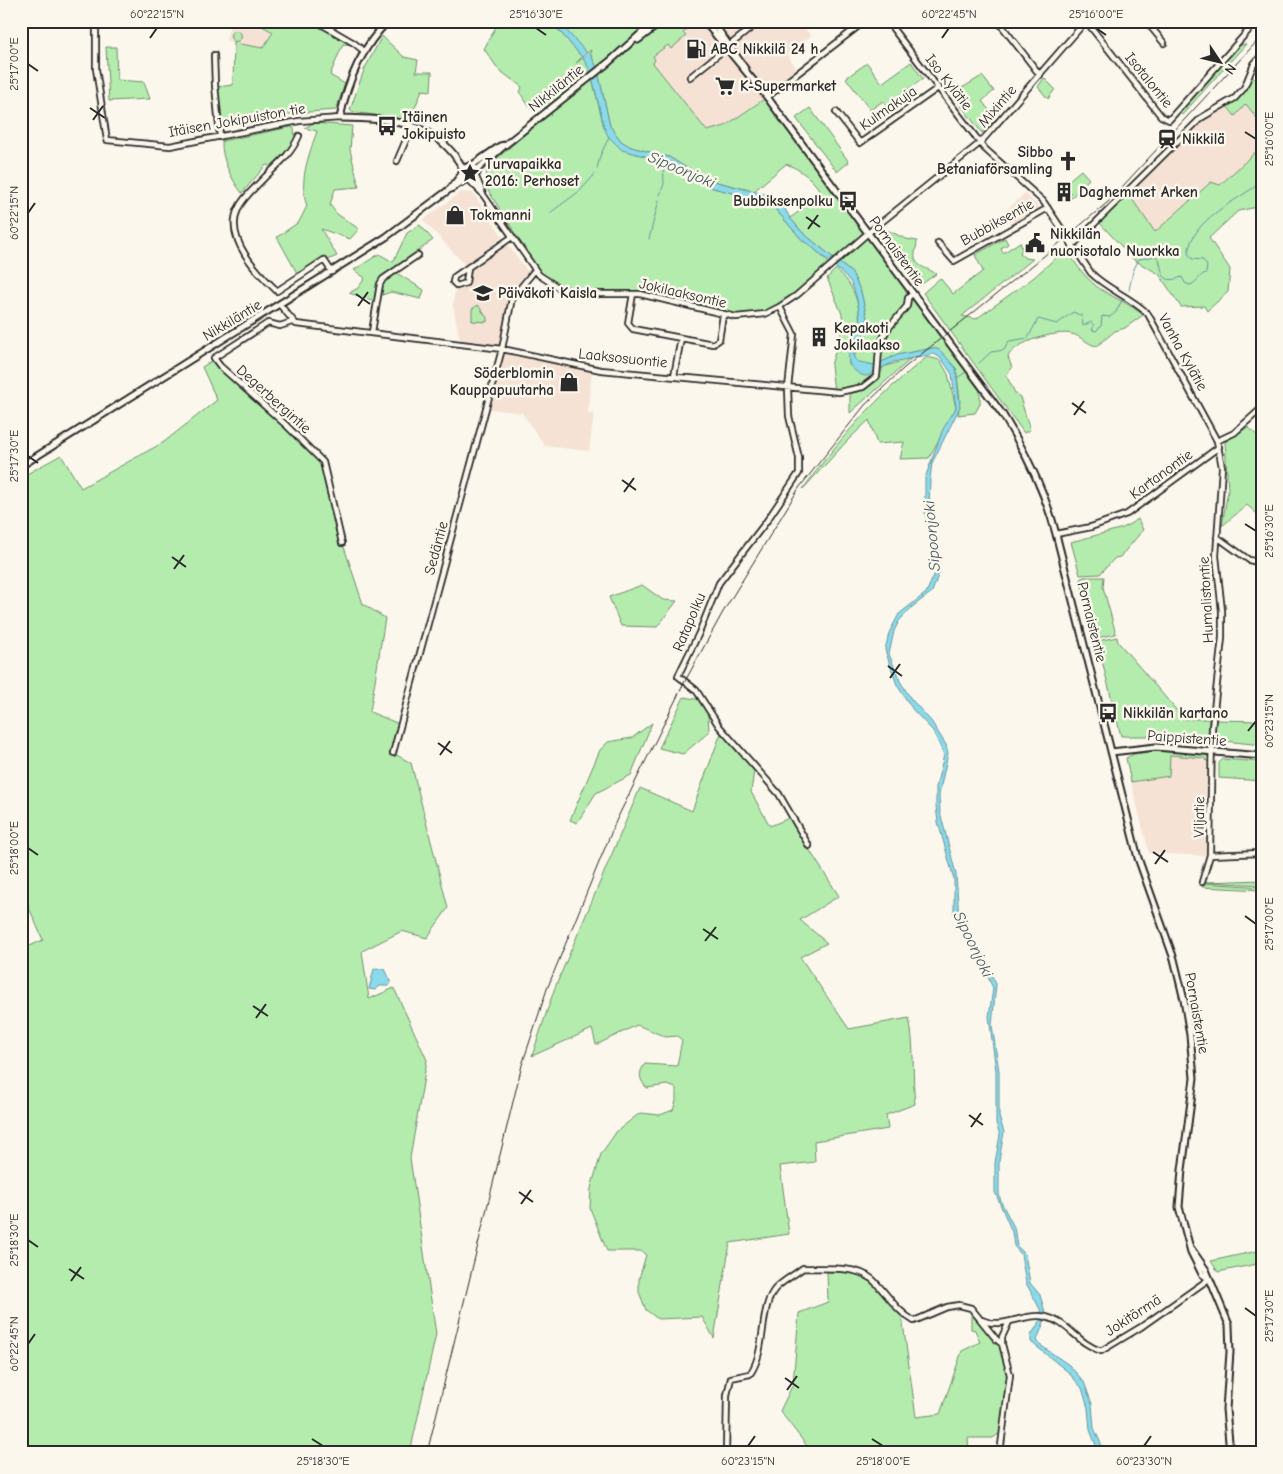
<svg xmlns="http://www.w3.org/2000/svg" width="1283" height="1474" font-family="'Comic Neue',sans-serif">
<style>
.built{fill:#f5e2d4}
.green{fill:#b4ecae;stroke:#708c6c}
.water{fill:#8bdae9;stroke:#65949d}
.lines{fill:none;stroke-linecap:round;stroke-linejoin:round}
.stream{stroke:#65949d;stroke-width:1}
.minor-casing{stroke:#2b2b2b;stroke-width:8}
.tertiary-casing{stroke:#2b2b2b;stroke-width:9}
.minor{stroke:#fbf7ec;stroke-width:4.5}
.tertiary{stroke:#fbf7ec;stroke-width:5}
.rail{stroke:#2b2b2b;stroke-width:1}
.ticks{fill:none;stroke:#2b2b2b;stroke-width:2}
.labels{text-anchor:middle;stroke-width:5;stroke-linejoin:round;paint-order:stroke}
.poi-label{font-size:15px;font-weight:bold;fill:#2b2b2b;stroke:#fbf7ec;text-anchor:start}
.street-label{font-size:15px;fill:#2b2b2b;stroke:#fbf7ec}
.water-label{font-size:16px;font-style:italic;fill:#43575a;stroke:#fbf7ec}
.neatline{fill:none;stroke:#2b2b2b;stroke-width:2}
.ticks-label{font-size:12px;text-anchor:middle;fill:#2b2b2b}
</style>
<rect width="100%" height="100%" fill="#fbf7ec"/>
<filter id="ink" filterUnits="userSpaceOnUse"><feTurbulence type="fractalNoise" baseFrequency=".02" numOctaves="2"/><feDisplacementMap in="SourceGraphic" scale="10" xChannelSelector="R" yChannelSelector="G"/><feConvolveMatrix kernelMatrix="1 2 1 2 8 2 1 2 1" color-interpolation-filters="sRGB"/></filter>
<g filter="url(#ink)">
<path class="built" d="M231,21h22l20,11 -9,16 -21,-2 -17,-6z
M697,21h102l12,15 -24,18 12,18 -74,54 -18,5 -54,-68v-6l15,-12 3,3 14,-12 -2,-3z
M1246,104l16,21v21l-42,39 -9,-3 -56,50 -26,-37 73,-74 24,-14 9,9z
M461,192l12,1 30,44 -38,28 -42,-45z
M1025,193l16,17 -27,16 -9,-14z
M508,245l21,28 -20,24 -9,49 -40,-5 -7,-35 2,-17 14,-5 1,-13z
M504,354l88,17 -4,42 6,1 -5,37 -44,-5 -23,-33 -32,-4z
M1170,755l34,3 6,6 -4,92 -57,-3 -18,-71 38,-6z"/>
<path class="green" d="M253,21h68l-1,2 34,22 -11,-1 -13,31 15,9 -9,26 -41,3 -74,14 -4,-40 16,-2 1,-42 29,5 10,-16z
M499,21h56l1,6 26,30 -6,6 7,-5 6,8 15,61 27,25 36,11 22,14 24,11 56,14 34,39 7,4 19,18 -18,21 -46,30 -29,3 -84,-21 -79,-3 -34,-18 -27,-38 1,-7 -27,-43 1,-20 44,-38 -1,-4 15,-12 -2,-14 -12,10 -11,-16 2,-6 -23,-17 -15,-21z
M562,21h90l-54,49 -8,-17 1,-3 -4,3 -22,-23z
M666,21h31l-14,12 3,3 -15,13 -3,-4 -15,11 2,4 -2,3 54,68 18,-5 42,-29 213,288v19l-5,9 -17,2 2,-15 -4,-32 -23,-20 -36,7 -22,10 -16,-2 -5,-5 13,-40 -6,-26 -9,-19 -49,-40 -13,-15 32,-23c-5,-13 -23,-27 -36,-31l-32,27 -37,-9 -19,-7 -29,-18 -38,-10 -10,-6 -11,-15 -12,-54z
M230.5 36a5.5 5.5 0 1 1 11 0a5.5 5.5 0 1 1-11 0Z
M382,36l22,21 14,3 -2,12h16l-1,19 -9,-1 -12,30 -58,-8 -2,-2 14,-40z
M1246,44l-64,71 -3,-3 13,-17 44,-49z
M106,47h10l1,33 27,2 6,17 -41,2z
M911,62l12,17 -28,19 5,8 -9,7 -8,-12 -13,9 -24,-32 21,-15 15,20z
M1250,75l12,10v40l-16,-21 -11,12 -10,-12 15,-11z
M982,76l12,15 -12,10 14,18 -14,14 -30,-39z
M1044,78l11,11 -7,10 -10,-12z
M810,108l39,54 -12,10 -41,-54z
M313,123l39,3 -2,24 9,37 -24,2 -5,16 7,9 22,15 -9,10 -29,-10 16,27 -40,17 -20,-36 22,-15 8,-16c-9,-25 2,-51 10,-75l-12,-3z
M291,127l3,1 1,10 -11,16 -13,12 -5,-1 -24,28c-11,-14 -21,-35 -20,-52z
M1262,146v60l-24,5 -29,27 21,31 -2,23 -21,19 -3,-5 -23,1 -22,-33 -25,-14 -36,-39 29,-29 28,40 56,-50 9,3z
M1081,170l8,9 -19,20 -2,-2 3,-4 -8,-8z
M420,225l13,15 -38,28 3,6 26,16 -3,9 -30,-7 -15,5 -1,4 -26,-8 9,-5 7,-10 -11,-8 25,-16 14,8 14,-29z
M887,230l19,9 11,2c0,6 -2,9 -2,13 -2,13 14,14 21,20l-17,12 -36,-50z
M1005,238l3,6 -7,4 2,5 17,-11 2,6 -2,6 5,4 8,1 -71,57 14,3 57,-41 33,-29c9,14 17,26 30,37 15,11 33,17 47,29l-18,13 -10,3 -18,15c-9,-1 -16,-10 -25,-12 -14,-4 -59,8 -64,23l4,11 -6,7 9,18 5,4c3,11 7,22 10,33l-6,3 -101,-140 17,-15 13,16 30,-23 -8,-16z
M836,269c19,16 28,42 21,67 -4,12 -9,14 -8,29l29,6 -9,13 -35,8 -3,-27 12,-38 -1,-13 -15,-36z
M478,305l9,13v4l-15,-1v-12z
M927,357l13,3 8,14 8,34 -27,50 -29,1 4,-17 -27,2 -8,-24 -22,21 -44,48c36,-50 74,-93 124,-132z
M912,358l-62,55v-19c18,-6 27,-9 33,-27z
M215,359l108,103 20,82 20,60 22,14 -15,94 29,12 -6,29 18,10 37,145 -21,30 -25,-7 -40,20 7,48 25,-11 33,72 -17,98 26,176 -26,119h-389v-503l22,-10 -22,-51v-401l4,-13 36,-20 20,33 83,-46 53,-42 -15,-33z
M1248,427l14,13v78l-15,-13 -25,21 6,-36 -3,-48z
M1138,519l5,11 -23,27 -5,1 -15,16 -20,1 -9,-33 52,-14z
M1084,577h20l-1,10 13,47 -20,4 -16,-59z
M642,585l21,15 14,1 -20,26 -36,-1 -12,-29z
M1117,637l1,5 66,77h25l-1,21 -47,-4h-40l-24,-95z
M684,697l17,3 7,14 1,18 -26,22 -24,-6z
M1215,720l47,1v24l-47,-5z
M652,723l-21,52 -35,18 -19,30 -7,-3 30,-70 8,-8 24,-4z
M721,733l33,38 -3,21 19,34 19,-8 50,78 -39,24 27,23 -27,14 49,72 60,-11c6,28 3,57 6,86l-29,11 2,14 -74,12 1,21 -35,4 9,68 -59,9 -16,95 -12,-21 -44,2 -12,-9 -7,-18v-13l7,-24 -5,-4h-34l-17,-43 1,-20 10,-34 16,-23 23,-18 20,2 13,-5 3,-9v-13l-9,-3 -20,3c-8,-8 -9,-15 -2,-24l32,2 5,-26 -5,-4 -11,1 -29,-12 -39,19h-2l-4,-15 -60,27 22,-66 86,-202 52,23z
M1156,751l52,4 2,9 -6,-6 -34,-3 -1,21 -38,6 -5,-24 8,-4z
M1223,759l39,3v19l-43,-3v-15z
M1262,880v5l-56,-3z
M1202,883l60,4v3l-60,-3z
M1262,1250v13l-44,9 -7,-11z
M827,1272l28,1 14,7 33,36 14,101 24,-3 22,-63 18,-9 -5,-12 -4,-1v-19l22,30 9,4 7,24 -5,62 -11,8h-25l1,15h-162v-7l-27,-35 13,-27 6,-71 29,-11z"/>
<path class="water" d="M555,21h7l4,9 21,23 -5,4 -26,-30z
M590,53l8,17 -6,4 -9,-16z
M598,72l12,54 11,15 10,6 38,10 29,18 19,7 55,14 11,9 7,13 13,15 49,40 9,19 6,26 -1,11 -12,25v4l5,4 16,3 22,-10 36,-7 7,2 16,18 4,39 -28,56 -2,16 -1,31 11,60 -8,22 -20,15 -13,14 -5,10 -5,23 11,27 11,18 20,22 15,24 2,8 -9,42 1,17 16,62 3,45 13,18 24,47 -4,41 7,46v46l5,15 -5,29v33l2,8 13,25 3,19 8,8 5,29 10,12 3,10 3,12 -9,23 3,5 29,20 15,17 8,22 2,24 11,25h-6l-9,-23 -2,-22 -6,-20 -14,-16 -37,-30v-7l8,-12 2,-12 -15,-28 -5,-29 -7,-8 -2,-14 -17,-40v-29l5,-28 -4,-12v-52l-7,-54 4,-29 -16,-34 -23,-39v-36l-16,-57 -2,-16v-19l8,-32 -11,-24 -20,-21 -16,-25 -12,-35 4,-17 10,-19 27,-21 10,-22 -11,-59v-34l18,-49 13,-21 -4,-34 -11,-16 -7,-4 -41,8 -26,14c-4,0 -6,-1 -10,-4 -20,-12 1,-32 3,-48 0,-12 -3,-28 -8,-39 -5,-11 -32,-30 -42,-40l-7,-4 -34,-39 -56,-14 -54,-28 -37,-10 -14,-14 -4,-9 -12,-50z
M374,969h11l6,13 -2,4h-9l-5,4 -6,-1z"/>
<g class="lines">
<path class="stream" d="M597,169l3,-13 9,-19
M660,195l4,-11 -1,-22
M550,213l31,-23 14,-16
M649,239l10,-39
M1129,290l4,-19 6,-12 16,-3 4,3c4,17 4,25 23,18l3,6 5,2c8,-3 9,-10 16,-12l1,-7 -4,-6 -11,-1 -4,-6c6,-37 48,-50 74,-72
M979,363l12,-11 13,-2 5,-9 19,-3 10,-19 19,5 16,-12 9,4 1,10 8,-4 3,4 -2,4 4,1 5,-5 1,-10 8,1 6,-5 6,-12
M957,378l9,-6"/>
<defs>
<path id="minor" d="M96,21v48l11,71 63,6 129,-25 41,-3
M316,21l38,22 11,9
M887,21l98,128 58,52 48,72c17,17 40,24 57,41l69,127 5,26 -6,89 6,55v27l-10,90 -2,127 -8,27
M998,21l42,54
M1086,21l75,95 8,4 79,-89 4,-10
M1146,21l18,22
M214,55l1,30 5,52
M690,77l70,-56
M767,97l98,-76
M836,112l24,31 78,-55
M299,136c-8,18 -20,28 -34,41 -9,10 -22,20 -27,32 -14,30 20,64 39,82l47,-31 8,12
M397,161l15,-35
M476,177l6,14
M470,181l12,12 57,82 20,13 26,6h55l96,23 29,-3 14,-7 18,-12 71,-62 112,-90 106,-122
M938,243l16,18 94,-53
M1072,246l129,-128 34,-20 9,-10 10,-24 8,-9
M468,268l-2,15 -9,3 -4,-4 1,-5 58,-40
M633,294l-5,29 5,6 80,15 6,-4 4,-25
M280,305l16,19 206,25 99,21 238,22 24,-5 14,-11 2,-27 7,-18 21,-25 1,-8 4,-4
M780,307l14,27 -6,54 1,28 10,42v15l-33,49 -47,61 -20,50 -21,43 18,14 23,36 60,68 30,52
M292,322l-12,4 -12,-3 -54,35 6,8 66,59 37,37 19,81
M372,332l8,-48 3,-5 35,-24
M674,376l7,-38
M1217,441l17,-8 28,-25
M1056,534l35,-7 36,-13 92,-67
M1217,537l32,23 13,3
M393,753l109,-404 10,-51 23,-28
M1210,855l51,-2
M982,1320c21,10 42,-8 64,-3 22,5 31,26 55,34l40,-24 68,-48
M1002,1344v-7l7,-15
M726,1453l1,-58 4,-17 19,-4c17,-24 9,-66 25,-85 7,-8 19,-14 28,-21 20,1 53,-3 69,11 15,14 24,32 42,42l33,-14 12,-2 12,3 25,31 6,5 8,31 -10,78"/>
<path id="tertiary" d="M388,21c-26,26 -41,62 -48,97 49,1 98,2 123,51
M704,21l63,76 236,318c23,38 42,76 53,119l82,324 36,101 10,41 6,35 4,43 -12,92 -3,37 12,45 11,22 7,5
M712,21l34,49
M638,40l25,-19
M471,166l29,-20 5,-1
M477,173l-2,-5 -6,-2 -6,3 -2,6 4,5h8l5,-11 27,-24 104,-83 46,-41
M451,189l14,-9
M21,466l365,-229 64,-48 11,-14
M1111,752l45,-5 106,9
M1190,1247l16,23 23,55 1,27 -4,57 4,44"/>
</defs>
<use href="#minor" class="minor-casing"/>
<use href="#tertiary" class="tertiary-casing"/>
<use href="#minor" class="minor"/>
<use href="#tertiary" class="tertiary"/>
<path class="rail" d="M427,1453l95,-388 25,-76 69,-168 68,-138 39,-71 76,-124 66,-83 39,-37 140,-112 64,-54 154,-166"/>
</g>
</g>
<path class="ticks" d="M536,28l10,7M1096,28l10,7M150,38l7,-10M942,38l7,-10M28,64l10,7M90,108l15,10M93,120l10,-14M1245,132l11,7M28,213l7,-10M806,217l14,10M808,229l10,-14M356,294l14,10M358,306l10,-14M1072,403l14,10M1074,415l10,-14M28,456l10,7M622,480l14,10M624,492l10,-14M1245,524l11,7M172,557l14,10M174,569l10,-14M888,666l14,10M890,678l10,-14M1248,731l8,-10M438,743l14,10M440,755l10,-14M28,848l10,7M1153,852l15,10M1155,864l10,-14M1245,916l11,8M703,929l15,10M705,941l11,-14M253,1006l15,10M256,1018l10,-14M969,1115l14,10M971,1127l10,-14M519,1192l14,10M521,1204l10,-14M28,1240l10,7M69,1269l15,10M71,1281l10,-14M1245,1308l11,8M28,1344l7,-10M785,1378l14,10M787,1390l10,-14M312,1439l11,7M872,1439l11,7M748,1446l7,-10M1144,1446l7,-10"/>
<defs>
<symbol id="fuel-bare" viewBox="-9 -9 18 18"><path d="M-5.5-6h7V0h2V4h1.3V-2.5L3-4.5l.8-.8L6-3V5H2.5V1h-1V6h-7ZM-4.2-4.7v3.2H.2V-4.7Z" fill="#2b2b2b" stroke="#fbf7ec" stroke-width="2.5" paint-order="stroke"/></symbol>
<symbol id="supermarket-bare" viewBox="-9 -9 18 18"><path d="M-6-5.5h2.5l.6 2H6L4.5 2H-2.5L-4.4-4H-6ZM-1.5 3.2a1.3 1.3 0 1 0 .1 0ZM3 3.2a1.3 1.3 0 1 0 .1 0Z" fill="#2b2b2b" stroke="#fbf7ec" stroke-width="2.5" paint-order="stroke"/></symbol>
<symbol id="bus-bare" viewBox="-9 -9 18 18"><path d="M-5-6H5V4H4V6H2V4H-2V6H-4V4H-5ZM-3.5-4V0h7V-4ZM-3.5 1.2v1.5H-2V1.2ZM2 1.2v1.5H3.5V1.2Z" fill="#2b2b2b" stroke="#fbf7ec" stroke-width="2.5" paint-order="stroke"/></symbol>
<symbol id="station-bare" viewBox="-9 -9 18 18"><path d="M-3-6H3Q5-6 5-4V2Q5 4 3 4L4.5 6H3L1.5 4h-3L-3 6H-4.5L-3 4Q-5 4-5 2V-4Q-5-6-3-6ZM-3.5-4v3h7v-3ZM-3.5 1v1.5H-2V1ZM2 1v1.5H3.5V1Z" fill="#2b2b2b" stroke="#fbf7ec" stroke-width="2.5" paint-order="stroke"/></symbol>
<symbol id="church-bare" viewBox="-9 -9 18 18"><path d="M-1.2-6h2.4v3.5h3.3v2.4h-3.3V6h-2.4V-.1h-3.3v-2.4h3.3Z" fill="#2b2b2b" stroke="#fbf7ec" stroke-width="2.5" paint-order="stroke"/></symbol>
<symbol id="sight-bare" viewBox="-9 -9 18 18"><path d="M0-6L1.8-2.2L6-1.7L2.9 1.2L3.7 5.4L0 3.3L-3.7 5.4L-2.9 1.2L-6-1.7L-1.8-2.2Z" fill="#2b2b2b" stroke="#fbf7ec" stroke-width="2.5" paint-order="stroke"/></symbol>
<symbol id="building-bare" viewBox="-9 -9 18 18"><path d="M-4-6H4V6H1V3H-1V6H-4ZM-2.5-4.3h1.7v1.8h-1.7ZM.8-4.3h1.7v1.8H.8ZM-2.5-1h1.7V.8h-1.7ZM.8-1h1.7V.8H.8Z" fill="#2b2b2b" stroke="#fbf7ec" stroke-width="2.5" paint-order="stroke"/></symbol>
<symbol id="shop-bare" viewBox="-9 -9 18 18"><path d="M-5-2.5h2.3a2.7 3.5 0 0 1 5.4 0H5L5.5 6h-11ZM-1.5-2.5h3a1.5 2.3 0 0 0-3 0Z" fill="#2b2b2b" stroke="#fbf7ec" stroke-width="2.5" paint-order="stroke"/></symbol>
<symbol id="civic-bare" viewBox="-9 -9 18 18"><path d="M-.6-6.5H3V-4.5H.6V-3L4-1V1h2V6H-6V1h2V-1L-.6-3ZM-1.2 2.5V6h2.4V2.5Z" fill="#2b2b2b" stroke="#fbf7ec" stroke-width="2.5" paint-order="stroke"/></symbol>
<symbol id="school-bare" viewBox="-9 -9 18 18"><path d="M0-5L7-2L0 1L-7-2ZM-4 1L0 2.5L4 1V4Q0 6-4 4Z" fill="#2b2b2b" stroke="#fbf7ec" stroke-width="2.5" paint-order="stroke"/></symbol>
</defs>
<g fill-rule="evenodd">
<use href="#fuel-bare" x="682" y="35" width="28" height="28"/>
<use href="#supermarket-bare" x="711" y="72" width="28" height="28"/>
<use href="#bus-bare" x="373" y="112" width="28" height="28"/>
<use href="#station-bare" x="1153" y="125" width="28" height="28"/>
<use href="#church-bare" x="1054" y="147" width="28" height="28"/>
<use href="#sight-bare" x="456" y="159" width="28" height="28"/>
<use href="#building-bare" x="1050" y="178" width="28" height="28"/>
<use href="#bus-bare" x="834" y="187" width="28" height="28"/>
<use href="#shop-bare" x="441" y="201" width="28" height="28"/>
<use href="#civic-bare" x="1021" y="229" width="28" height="28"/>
<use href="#school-bare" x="469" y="279" width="28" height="28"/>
<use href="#building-bare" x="805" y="323" width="28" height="28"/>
<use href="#shop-bare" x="555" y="368" width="28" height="28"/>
<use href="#bus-bare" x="1094" y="699" width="28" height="28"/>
</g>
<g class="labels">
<g class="poi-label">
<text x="711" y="54">ABC Nikkilä 24 h</text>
<text x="740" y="91">K-Supermarket</text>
<text x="402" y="122">Itäinen<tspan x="402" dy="17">Jokipuisto</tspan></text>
<text x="1182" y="144">Nikkilä</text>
<text x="1053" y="157" text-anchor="end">Sibbo<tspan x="1053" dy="17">Betaniaförsamling</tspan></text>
<text x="485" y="169">Turvapaikka<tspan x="485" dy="17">2016: Perhoset</tspan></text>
<text x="1079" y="197">Daghemmet Arken</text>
<text x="833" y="206" text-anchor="end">Bubbiksenpolku</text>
<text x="470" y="220">Tokmanni</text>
<text x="1050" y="239">Nikkilän<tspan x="1050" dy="17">nuorisotalo Nuorkka</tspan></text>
<text x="498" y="298">Päiväkoti Kaisla</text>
<text x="834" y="333">Kepakoti<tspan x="834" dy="17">Jokilaakso</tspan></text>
<text x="554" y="378" text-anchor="end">Söderblomin<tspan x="554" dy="17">Kauppapuutarha</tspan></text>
<text x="1123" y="718">Nikkilän kartano</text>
</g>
<g class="street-label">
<text transform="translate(1149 80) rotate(51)" y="5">Isotalontie</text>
<text transform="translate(949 82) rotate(52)" y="5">Iso Kylätie</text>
<text transform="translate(556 88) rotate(-39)" y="5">Nikkiläntie</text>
<text transform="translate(997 106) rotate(-49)" y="5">Mixintie</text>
<text transform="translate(888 108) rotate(-35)" y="5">Kulmakuja</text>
<text transform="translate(237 120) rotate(-10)" y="5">Itäisen Jokipuiston tie</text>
<text transform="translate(997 222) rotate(-29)" y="5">Bubbiksentie</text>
<text transform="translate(897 251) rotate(54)" y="5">Pornaistentie</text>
<text transform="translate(683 293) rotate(13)" y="5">Jokilaaksontie</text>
<text transform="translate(232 320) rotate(-31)" y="5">Nikkiläntie</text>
<text transform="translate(1183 352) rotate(61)" y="5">Vanha Kylätie</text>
<text transform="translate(623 358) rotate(6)" y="5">Laaksosuontie</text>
<text transform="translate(274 399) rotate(42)" y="5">Degerbergintie</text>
<text transform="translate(1161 474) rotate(-36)" y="5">Kartanontie</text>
<text transform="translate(436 548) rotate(-75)" y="5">Sedäntie</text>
<text transform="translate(1206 600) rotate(-93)" y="5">Humalistontie</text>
<text transform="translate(689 622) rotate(-67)" y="5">Ratapolku</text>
<text transform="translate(1092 622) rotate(76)" y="5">Pornaistentie</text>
<text transform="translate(1187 738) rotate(4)" y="5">Paippistentie</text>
<text transform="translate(1199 817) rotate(-89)" y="5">Viljatie</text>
<text transform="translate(1197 1013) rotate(80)" y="5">Pornaistentie</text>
<text transform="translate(1133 1315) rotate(-33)" y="5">Jokitörmä</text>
</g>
<g class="water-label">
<text transform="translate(682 169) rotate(23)" y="6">Sipoonjoki</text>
<text transform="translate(931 536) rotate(-95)" y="6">Sipoonjoki</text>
<text transform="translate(974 944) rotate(64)" y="6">Sipoonjoki</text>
</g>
</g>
<rect width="1283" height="1474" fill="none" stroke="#fbf7ec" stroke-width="55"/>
<g transform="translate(1220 62) rotate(125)" stroke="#fbf7ec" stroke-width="4" paint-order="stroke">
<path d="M0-4L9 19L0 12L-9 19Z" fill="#2b2b2b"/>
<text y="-8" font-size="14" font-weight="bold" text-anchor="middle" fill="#2b2b2b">N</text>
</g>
<rect x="28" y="28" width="1228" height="1418" class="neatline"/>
<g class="ticks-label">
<text x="157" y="18">60°22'15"N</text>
<text x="536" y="18">25°16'30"E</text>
<text x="949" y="18">60°22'45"N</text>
<text x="1096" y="18">25°16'00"E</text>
<text transform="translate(14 64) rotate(-90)" y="4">25°17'00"E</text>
<text transform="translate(1269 139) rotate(-90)" y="4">25°16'00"E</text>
<text transform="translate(14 213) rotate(-90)" y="4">60°22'15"N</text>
<text transform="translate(14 456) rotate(-90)" y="4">25°17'30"E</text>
<text transform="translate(1269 531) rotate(-90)" y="4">25°16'30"E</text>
<text transform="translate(1269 721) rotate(-90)" y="4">60°23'15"N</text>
<text transform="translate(14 848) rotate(-90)" y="4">25°18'00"E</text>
<text transform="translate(1269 924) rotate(-90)" y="4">25°17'00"E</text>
<text transform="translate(14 1240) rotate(-90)" y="4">25°18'30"E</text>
<text transform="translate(1269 1316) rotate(-90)" y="4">25°17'30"E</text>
<text transform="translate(14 1344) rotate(-90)" y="4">60°22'45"N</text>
<text x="323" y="1465">25°18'30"E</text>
<text x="748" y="1465">60°23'15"N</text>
<text x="883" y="1465">25°18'00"E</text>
<text x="1144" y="1465">60°23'30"N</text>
</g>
</svg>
